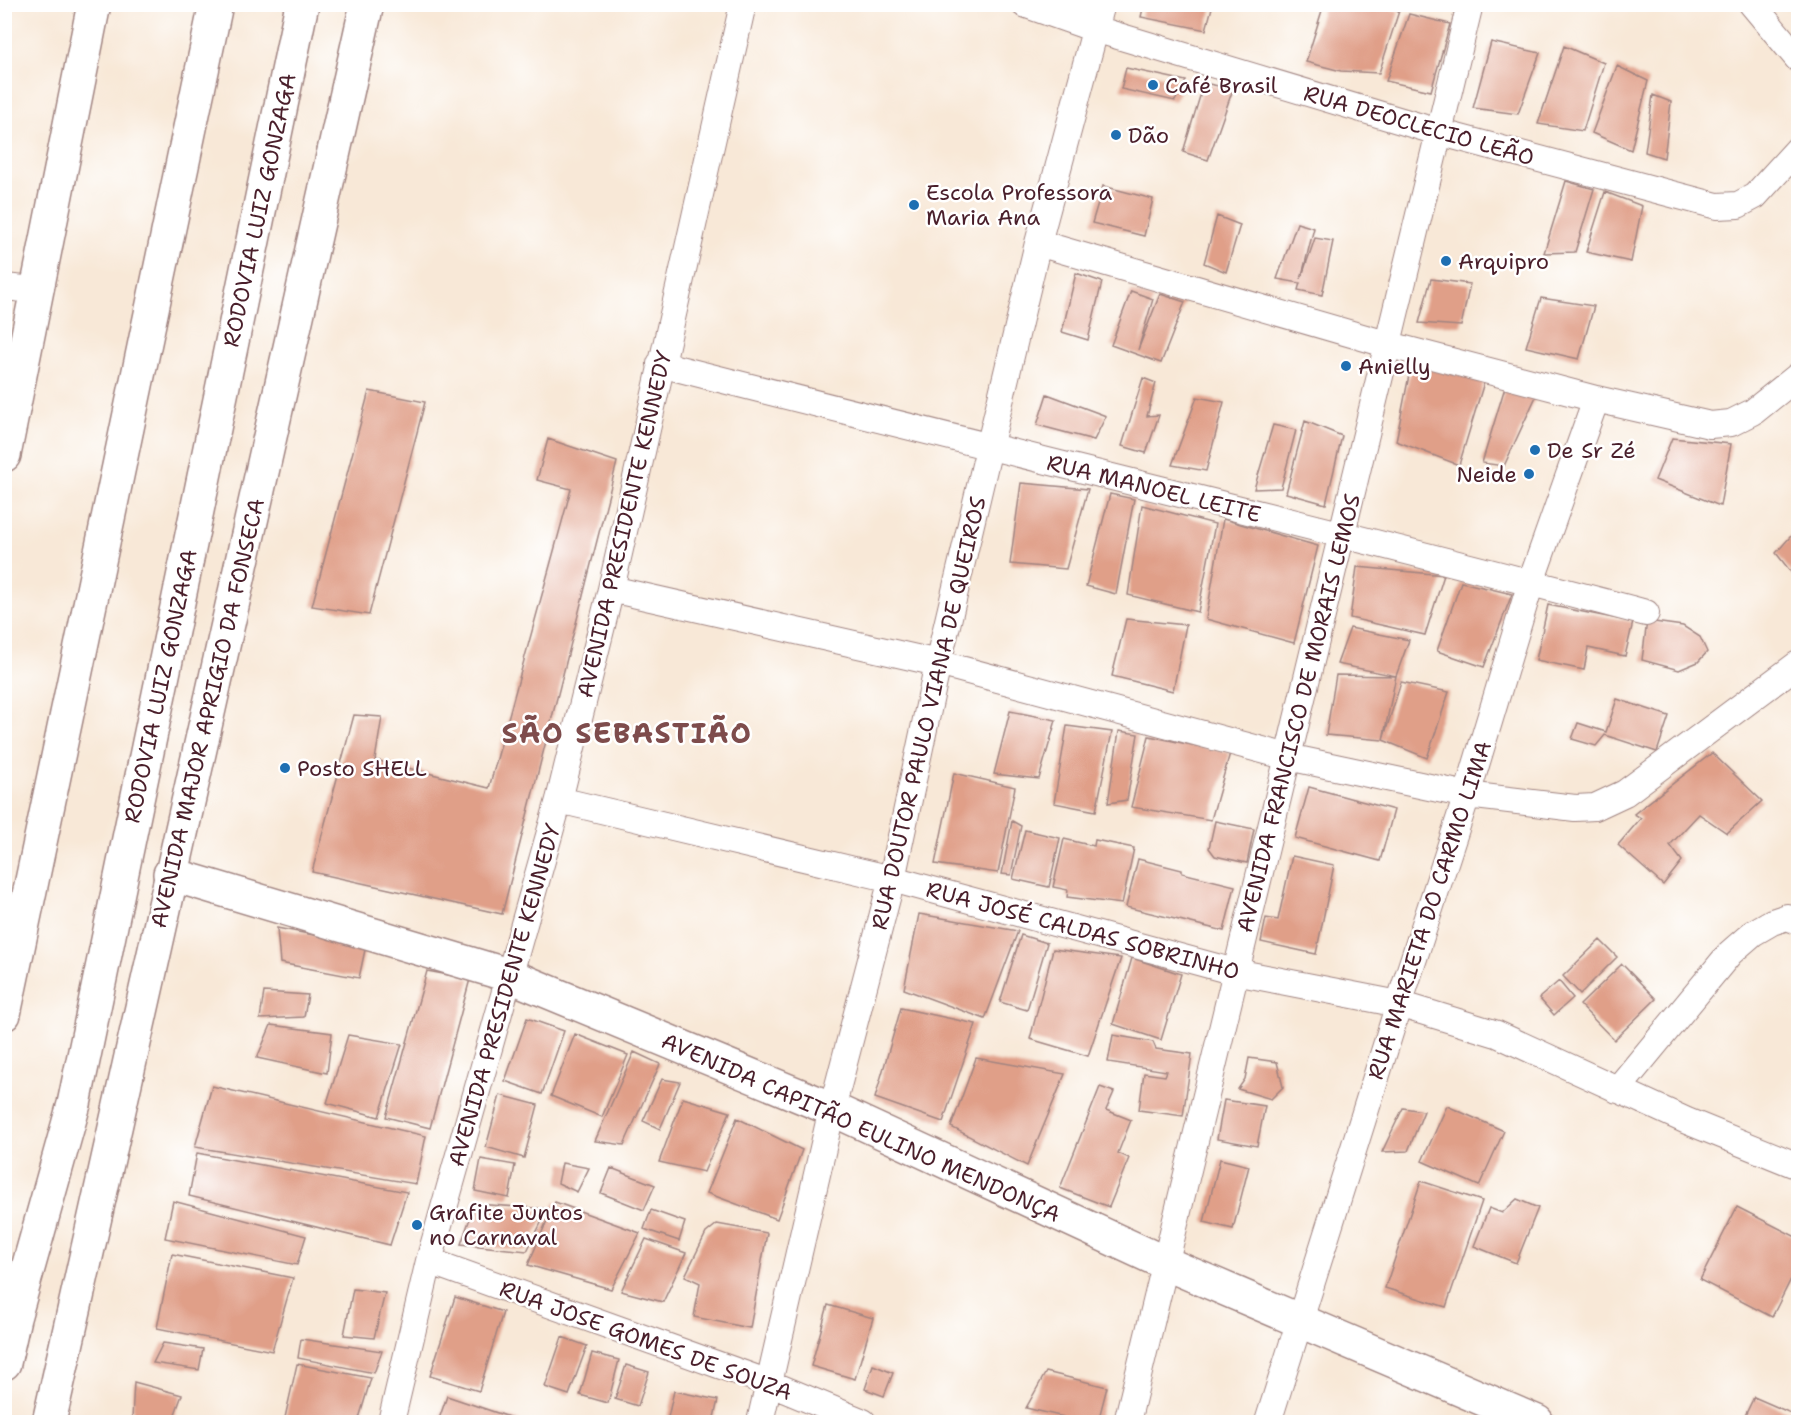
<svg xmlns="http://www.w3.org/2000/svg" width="1803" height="1427" font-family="'Shantell Sans',sans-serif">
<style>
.building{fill:#e09f88}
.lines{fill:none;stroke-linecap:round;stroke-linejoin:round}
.street-casing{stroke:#a18481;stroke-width:28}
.secondary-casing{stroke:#a18481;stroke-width:36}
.primary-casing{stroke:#a18481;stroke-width:36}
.highway-casing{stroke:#a18481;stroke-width:36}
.street{stroke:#fff;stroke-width:26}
.secondary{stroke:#fff;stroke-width:33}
.primary{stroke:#fff;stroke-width:33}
.highway{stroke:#fff;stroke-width:33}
.poi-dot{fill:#1f6fb2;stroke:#fff;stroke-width:2}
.labels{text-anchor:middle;stroke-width:5;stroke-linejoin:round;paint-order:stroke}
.poi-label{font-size:22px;fill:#4a1f2b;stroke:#fff;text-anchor:start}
.street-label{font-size:22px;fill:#4a1f2b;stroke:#fff}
.district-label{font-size:28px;font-weight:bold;letter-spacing:1.5px;fill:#7e4c4c;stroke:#fff}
</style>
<rect width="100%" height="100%" fill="#fff"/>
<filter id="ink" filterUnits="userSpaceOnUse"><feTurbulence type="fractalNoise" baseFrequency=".0167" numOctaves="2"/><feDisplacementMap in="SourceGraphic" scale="12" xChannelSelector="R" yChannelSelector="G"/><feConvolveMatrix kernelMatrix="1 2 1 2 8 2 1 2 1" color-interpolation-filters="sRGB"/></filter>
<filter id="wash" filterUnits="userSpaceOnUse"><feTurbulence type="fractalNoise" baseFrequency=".008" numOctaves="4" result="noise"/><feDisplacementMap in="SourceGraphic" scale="24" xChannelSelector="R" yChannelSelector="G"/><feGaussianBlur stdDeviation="1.35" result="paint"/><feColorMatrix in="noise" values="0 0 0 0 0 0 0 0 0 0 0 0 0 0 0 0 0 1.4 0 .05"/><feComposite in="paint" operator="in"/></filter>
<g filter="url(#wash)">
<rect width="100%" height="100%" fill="#f8e8d7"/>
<g id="blocks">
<path class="building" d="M1144,4h69l-7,26 -65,-13z
M1324,4h51l24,7 -20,62 -38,-2 -35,-9z
M1409,14l41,10 -19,67 -45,-10z
M1491,42l49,11 -22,61 -45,-6z
M1564,46l40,17 -21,68 -45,-7z
M1617,66l31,15 -17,69 -39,-17z
M1126,68l60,13 -11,20 -54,-12z
M1204,83l29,6 -25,71 -25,-8z
M1653,95l18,7 -7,56 -19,-6z
M4,136l7,2 -5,29h-2z
M1566,181l28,8 -19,63 -31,1z
M1103,186l50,13 -9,37 -52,-13z
M1605,192l37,14 -11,56 -45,-10z
M1217,216l23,9 -14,47 -22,-9z
M1297,223l17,5 -13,51 14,-41 18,3 -11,54 -24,-5 2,-7 -23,-4z
M1076,273l26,9 -14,58 -26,-8z
M1431,279l39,5 -9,42 -42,-3z
M1131,291l22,8 -15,51 22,-56 25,8 -24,61 -50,-18z
M1541,298l53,8 -15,53 -53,-12z
M1411,365l74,14 -26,86 -63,-24z
M1143,378l13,5 -9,33 12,-1 -13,38 -24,-7z
M1505,387l33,5 -34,74 -22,-3z
M369,391l56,11 -56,213 -57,-9z
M1047,394l59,22 -12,24 -57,-15z
M1197,397l27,5 -18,69 -34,-6z
M1305,421l37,15 -16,68 -40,-11z
M1273,425l23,5 -15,58 -27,1z
M1672,438l59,6 -11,62 -65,-26z
M548,439l69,23 -115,452 -190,-42 42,-157 28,2 -7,43 114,28 82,-299 -34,-9z
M1021,483l67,6 -22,80 -56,-5z
M1110,494l24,5 -18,95 -30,-8z
M1142,505l73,19 -17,88 -70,-17z
M1223,519l95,27 -24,97 -88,-24z
M1798,528v53l-22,-28z
M1357,567l87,8 -19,60 -75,-17z
M1461,582l51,12 -28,73 -47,-16z
M1548,605l85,17 -8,34 -37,-8 -4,22 -48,-10z
M1126,619l60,6 -13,66 -61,-15z
M1647,621l36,5 17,11 7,15 -9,10 -19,8 -37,-10z
M1350,628l59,12 -13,36 -59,-12z
M1336,675l60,1 -13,64 -57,-5z
M1401,682l48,10 -22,66 -44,-18z
M1617,699l52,17 -12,36 -52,-17 -9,11 -24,-7 6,-16 28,9z
M1010,711l46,9 -17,59 -45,-5z
M1067,726l45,6 -16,79 -42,-8z
M1119,731l19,3 -11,66 -19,3z
M1149,736l81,17 -19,67 -80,-13z
M1712,753l50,48 -35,32 -28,-19 -29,31 12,16 -19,24 -45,-40 23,-27 -7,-4z
M954,773l61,14 -17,86 -63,-9z
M1309,787l85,23 -14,51 -85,-23z
M1012,821l9,5 -10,49 -9,-1z
M1215,821l39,8 -7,34 -32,-7 -6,-8z
M1025,830l35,8 -11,49 -36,-8z
M1064,839l30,7 1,-6 39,8 -12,56 -55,-7 1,-7 -15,-3z
M1292,856l42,9 -18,89 -55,-12 5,-24 12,2z
M1138,859l44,11v3l53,13 -11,45 -98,-24z
M919,914l99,17 -33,88 -81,-30z
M277,928l89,17 -7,33 -79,-15z
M1021,935l26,8 -20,67 -27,-8z
M1600,940l17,17 -37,37 -17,-18z
M1053,949l68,9 -33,98 -58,-17z
M1132,958l49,16 -20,66 -48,-16z
M1622,964l34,35 -42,41 -34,-35z
M427,971l43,8 -40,149 -44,-11z
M1559,981l14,17 -19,17 -15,-17z
M264,992l44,3 -4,22 -44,2z
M901,1008l75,16 -33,98 -68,-24z
M527,1018l37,13 -22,63 -37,-13z
M271,1025l61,8 -5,40 -70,-15z
M575,1034l53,21 -26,62 -51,-21z
M348,1035l54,9 -23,73 -52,-14z
M1113,1035l40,7 3,7 36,5 -9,62 -44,-6 5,-37 21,3 2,-5 -59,-9z
M634,1052l26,12 -36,81 -29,-4z
M976,1058l89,16 -38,92 -76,-39z
M1249,1058l28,4 6,25 -12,12 -33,-10 7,-10z
M662,1079l18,3 -20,47 -17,-8z
M212,1086l214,50 -10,48 -221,-37z
M1100,1087l14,5 -8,18 25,10 -13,33 11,5 -20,49 -49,-19z
M500,1095l38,10 -14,53 -38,-11z
M683,1098l47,14 -26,60 -45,-10z
M1224,1100l41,6 -8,40 -40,-7z
M1447,1106l57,25 -25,55 -57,-25z
M1403,1108l21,3 -16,40 -26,1z
M737,1118l65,32 -25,69 -70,-26z
M197,1153l210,39 -17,53 -201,-49z
M481,1159l34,6 -6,33 -34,-7z
M1220,1159l29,7 -16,63 -29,-7z
M562,1163l27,5 -12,24 -19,-9z
M611,1168l44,17 -11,25 -43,-17z
M1421,1181l61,20 -36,106 -61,-19z
M1517,1199l21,9 -22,55 -42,-17 15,-38 13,5z
M173,1201l133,35 -9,29 -132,-27z
M555,1202l85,31 -29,56 -83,-24z
M475,1204l73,5 -21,42 -66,-7z
M1737,1207l61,31v27l-26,52 -72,-37z
M651,1210l34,12 -6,19 -35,-12z
M717,1224l50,9 -17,95 -56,-11 6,-34 -15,-7 21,-43z
M646,1239l40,14 -23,49 -42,-11z
M172,1254l121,24 -21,73 -115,-23z
M353,1289l32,4 -11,45 -30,-3z
M455,1297l48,15 -24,79 -49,-15z
M828,1305l45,13 -18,61 -44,-13z
M562,1337l25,9 -18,49 -24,-8z
M301,1339l81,12 -8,22 -76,-15z
M163,1343l40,6 -4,21 -46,-7z
M592,1353l27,7 -11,43 -28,-8z
M297,1364l74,14 -13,44h-74z
M626,1365l23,7 -11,34 -23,-7z
M873,1365l20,8 -9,23 -19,-7z
M1046,1372l61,15 -9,35h-36l2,-5 -38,-9z
M134,1382l48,13 -10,27 -40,-3z
M674,1391l44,9 -5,22h-46z
M447,1396l77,26h-86z
M1754,1397l39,17 -4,8h-47z
M1019,1418l13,4h-14z"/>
</g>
</g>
<g filter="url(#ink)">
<use href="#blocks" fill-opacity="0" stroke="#a18481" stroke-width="1.5"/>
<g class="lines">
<defs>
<path id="street" d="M1024,4l71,25 343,103 279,74 21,-1 17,-9 43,-47
M1752,4l46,55
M1038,243l348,101 210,55 114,26 21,-2 22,-11 45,-36
M4,287l31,3
M660,364c329,84 659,162 986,249
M611,589l327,74 350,94 179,38 108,13 20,-1 30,-14 173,-129
M559,800l333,79 343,93 164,32 98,30 190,87 111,45
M1617,1090l113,-137 23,-20 19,-11 15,-5 11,4
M429,1261l340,122 94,39
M391,1422l38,-161 130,-461 52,-211 132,-585
M760,1422l72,-313 60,-230 46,-216 51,-215 49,-205 64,-239
M1127,1422l343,-1418
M1268,1422l131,-418 68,-209 64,-213 65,-183"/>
<path id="secondary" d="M170,874l338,101 324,134 335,155 370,158"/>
<path id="primary" d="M4,455l90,-451
M49,1422l318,-1418"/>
<path id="highway" d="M4,1014l212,-1010
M4,1363l10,-45 60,-214 228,-1100"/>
</defs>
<use href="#street" class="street-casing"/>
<use href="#secondary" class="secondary-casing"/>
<use href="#primary" class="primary-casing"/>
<use href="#highway" class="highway-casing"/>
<use href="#street" class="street"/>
<use href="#secondary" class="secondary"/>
<use href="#primary" class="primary"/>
<use href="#highway" class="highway"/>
</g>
</g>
<g class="poi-dot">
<circle cx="1153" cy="85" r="6"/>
<circle cx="1116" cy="135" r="6"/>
<circle cx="914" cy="205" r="6"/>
<circle cx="1446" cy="261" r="6"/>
<circle cx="1346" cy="366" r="6"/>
<circle cx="1535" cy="450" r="6"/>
<circle cx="1529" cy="474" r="6"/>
<circle cx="285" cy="768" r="6"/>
<circle cx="417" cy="1225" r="6"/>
</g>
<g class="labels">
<g class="poi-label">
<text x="1165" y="93">Café Brasil</text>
<text x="1128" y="143">Dão</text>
<text x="926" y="200">Escola Professora<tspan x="926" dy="25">Maria Ana</tspan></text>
<text x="1458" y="269">Arquipro</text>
<text x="1358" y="374">Anielly</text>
<text x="1547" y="458">De Sr Zé</text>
<text x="1517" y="482" text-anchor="end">Neide</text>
<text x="297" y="776">Posto SHELL</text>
<text x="429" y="1220">Grafite Juntos<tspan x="429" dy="25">no Carnaval</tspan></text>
</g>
<g class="street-label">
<text transform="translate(1419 125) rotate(16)" y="8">RUA DEOCLECIO LEÃO</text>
<text transform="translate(259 210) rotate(-78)" y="8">RODOVIA LUIZ GONZAGA</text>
<text transform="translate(1154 488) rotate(14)" y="8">RUA MANOEL LEITE</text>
<text transform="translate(624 524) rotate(-77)" y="8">AVENIDA PRESIDENTE KENNEDY</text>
<text transform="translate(160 686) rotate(-78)" y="8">RODOVIA LUIZ GONZAGA</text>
<text transform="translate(207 713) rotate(-77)" y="8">AVENIDA MAJOR APRIGIO DA FONSECA</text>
<text transform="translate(928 713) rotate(-77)" y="8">RUA DOUTOR PAULO VIANA DE QUEIROS</text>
<text transform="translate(1298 713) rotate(-76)" y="8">AVENIDA FRANCISCO DE MORAIS LEMOS</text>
<text transform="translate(1429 910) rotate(-72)" y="8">RUA MARIETA DO CARMO LIMA</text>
<text transform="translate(1083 930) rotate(15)" y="8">RUA JOSÉ CALDAS SOBRINHO</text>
<text transform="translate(504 995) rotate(-74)" y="8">AVENIDA PRESIDENTE KENNEDY</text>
<text transform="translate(861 1127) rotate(24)" y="8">AVENIDA CAPITÃO EULINO MENDONÇA</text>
<text transform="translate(646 1340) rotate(20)" y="8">RUA JOSE GOMES DE SOUZA</text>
</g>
<g class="district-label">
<text x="627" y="743">SÃO SEBASTIÃO</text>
</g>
</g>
<rect width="1803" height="1427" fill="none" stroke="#fff" stroke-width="24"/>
</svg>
